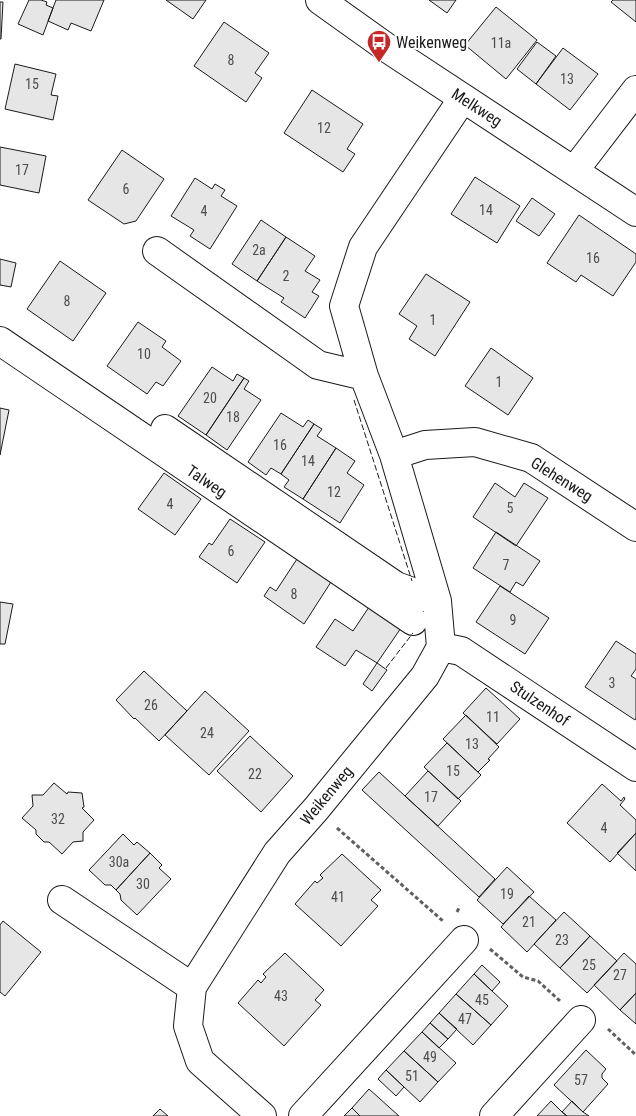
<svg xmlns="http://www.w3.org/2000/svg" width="636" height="1116" font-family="'Roboto Condensed',sans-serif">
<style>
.building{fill:#e6e6e6;stroke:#1a1a1a}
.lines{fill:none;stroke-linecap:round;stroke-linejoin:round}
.minor-casing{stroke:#1a1a1a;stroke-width:30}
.path{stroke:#5f5f5f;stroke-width:3;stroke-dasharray:4 2.5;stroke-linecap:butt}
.minor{stroke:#fff;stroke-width:28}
.fence{stroke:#1a1a1a;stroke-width:1;stroke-dasharray:6 2.5;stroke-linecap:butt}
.labels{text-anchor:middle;stroke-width:4;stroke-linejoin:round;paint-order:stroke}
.number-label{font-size:14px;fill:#4d4d4d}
.poi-label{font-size:16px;fill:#1a1a1a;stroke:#fff;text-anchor:start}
.street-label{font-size:16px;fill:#1a1a1a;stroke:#fff}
</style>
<rect width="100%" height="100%" fill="#fff"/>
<path class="building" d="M29,0h12l6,2 -1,3 7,3 -10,27 -25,-11z
M56,0h48l-13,31 -20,-8 -3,7 -20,-9z
M166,0h40l-13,19z
M429,0h27l-9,13z
M613,0h23v22l-25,-20z
M0,2h3l-2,37h-1z
M496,7l41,33 -31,39 -41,-34z
M224,22l45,31 -14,20 7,5 -16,24 -52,-36z
M537,42l19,14 -20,28 -19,-15z
M563,48l35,26 -28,36 -34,-26z
M15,64l41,10 -5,21 7,1 -5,24 -48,-11z
M312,90l51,34 -16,25 8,5 -12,18 -59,-39z
M0,147l46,9 -7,37 -39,-8z
M122,150l42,29 -28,42 -12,3 -36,-24z
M475,177l45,29 -23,37 -46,-29z
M195,178l17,11 3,-5 10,6 -4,6 16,10 -27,43 -20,-13 4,-6 -23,-14z
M532,198l23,16 -16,22 -23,-15z
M579,215l57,39v8l-23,34 -32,-21 -5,7 -29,-19z
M261,220l25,17 -29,44 -25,-17z
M286,237l29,19 -10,15 15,9 -8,12 7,4 -14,22 -24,-16 3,-4 -27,-17z
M0,259l16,4 -5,24 -11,-2z
M60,261l46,32 -33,48 -46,-32z
M426,274l44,28 -35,54 -26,-17 8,-13 -18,-12z
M138,322l28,19 -4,6 19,14 -18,25 -7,-4 -9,12 -40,-28z
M491,348l42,30 -25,37 -43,-29z
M212,367l21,14 4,-7 7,4 -38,57 -28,-19z
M244,378l5,3 -5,8 17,11 -34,50 -21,-15z
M0,408l9,2 -9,45z
M281,413l22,14 5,-7 6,4 -33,50 -10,-6 -5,7 -18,-13z
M314,424l8,5 -5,7 19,12 -33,51 -19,-12 5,-7 -8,-6z
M336,448l19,13 -8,12 17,12 -24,38 -37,-24z
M164,473l37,26 -26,36 -37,-26z
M495,483l20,14 9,-14 24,15 -32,48 -43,-29z
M230,519l35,23 -28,41 -38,-26 10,-14 3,2z
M496,532l44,29 -17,25 -7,-4 -6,10 -37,-24z
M297,559l34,23 -27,42 -40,-28 6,-9 6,4z
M500,586l49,32 -24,36 -49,-32z
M0,602l13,2 -8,40h-5z
M369,607l32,21 -24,35 -21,-13 -11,16 -29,-19 19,-28 18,12z
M616,641l20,13v15l-5,7 5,3v39l-1,2 -50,-33z
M377,663l10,7 -15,21 -9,-7z
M144,671l43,40 -28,30 -24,-23 -1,1 -18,-19z
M486,688l34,31 -23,25 -34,-31z
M205,691l44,40 -40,44 -44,-40z
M466,715l33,32 -11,12 2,1 -12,12 -35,-33z
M250,736l43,40 -32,36 -44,-41z
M447,743l34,32 -23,24 -34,-32z
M428,771l33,30 -23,25 -33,-30z
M379,772l116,107 -16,18 -117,-107z
M54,783l13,11 1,-2 14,1 2,14 -2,1 12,12 -11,12v9l-10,1 -11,12 -13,-12h-5l-8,-8v-4l-14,-12 11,-12 -1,-11h11z
M602,784l19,17 3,-4 1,2 -5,6 16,15v13l-26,29 -43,-39z
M636,833v38l-19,-18z
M123,834l11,11 3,-3 13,11 -34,37 -5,-5h-6l-16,-15z
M150,853l12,12 -3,3 12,11 -34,36 -16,-15 -1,-6 -4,-4z
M342,854l39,36 -10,10 7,6 -37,40 -46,-42 20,-23 2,2 6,-5 -3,-3z
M507,867l27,25 -31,32 -26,-24z
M529,896l27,24 -29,32 -26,-25z
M564,912l26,24 -30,32 -26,-24z
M3,921l38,31 -36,44 -5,-4v-67z
M590,936l27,25 -30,32 -27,-25z
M285,953l39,37 -9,10 6,5 -37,41 -46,-43 20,-23 3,3 5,-6 -3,-3z
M624,953l12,11v29l-16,17 -26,-25z
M482,965l18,17 -8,9 -18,-17z
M474,974l34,32 -17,19 -35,-31z
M636,993v31l-16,-14z
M456,994l35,31 -18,20 -34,-32z
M439,1013l18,16 -9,10 -18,-16z
M430,1023l18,16 -9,9 -17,-16z
M422,1032l34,31 -18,19 -34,-31z
M586,1050l20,19 -4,5v4l6,6 -25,28 -29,-27z
M404,1051l34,31 -18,20 -34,-32z
M386,1070l18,17 -8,9 -18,-17z
M369,1089l30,27h-39l-8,-8z
M551,1101l11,11 5,4h-30z
M572,1101l11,11 6,4h-22l-5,-4z
M352,1108l8,8h-16z
M160,1109l8,7h-15z"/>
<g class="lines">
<defs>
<path id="minor" d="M320,0l70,50 246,162
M574,171l62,-81
M157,251l161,114 46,11
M0,341l413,280
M165,429l231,157 41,15
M394,455l31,-10 50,-3 56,16 105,69
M441,647l20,4 175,116
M62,900l130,87
M262,1116l-62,-55 -12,-35 4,-39 85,-134 39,-44 109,-133 16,-29 -4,-46 -43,-146 -30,-79 -20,-70 19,-59 100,-149
M303,1116l161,-176
M494,1116l87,-96"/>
</defs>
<use href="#minor" class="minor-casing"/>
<path class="path" d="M337,828l106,93
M457,912l3,-6
M490,949l33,28 15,4 22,20
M608,1029l28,26"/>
<use href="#minor" class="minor"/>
<path class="fence" d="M354,400l58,181
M386,668l27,-35"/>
</g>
<defs>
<symbol id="bus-pin" viewBox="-11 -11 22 30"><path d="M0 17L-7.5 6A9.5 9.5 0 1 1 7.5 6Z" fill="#c62828" stroke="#fff"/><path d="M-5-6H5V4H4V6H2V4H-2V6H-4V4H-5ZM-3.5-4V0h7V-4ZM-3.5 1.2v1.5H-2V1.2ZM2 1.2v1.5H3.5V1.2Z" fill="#fff"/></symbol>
</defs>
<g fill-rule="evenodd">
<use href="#bus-pin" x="365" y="28" width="28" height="38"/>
</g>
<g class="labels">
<g class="number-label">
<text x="501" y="48">11a</text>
<text x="231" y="65">8</text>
<text x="567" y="84">13</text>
<text x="32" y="89">15</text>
<text x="324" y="133">12</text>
<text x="22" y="175">17</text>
<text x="126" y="194">6</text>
<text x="486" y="215">14</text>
<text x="204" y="216">4</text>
<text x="259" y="255">2a</text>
<text x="593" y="263">16</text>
<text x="286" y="281">2</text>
<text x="67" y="306">8</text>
<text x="433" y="325">1</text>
<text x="144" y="359">10</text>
<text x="499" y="387">1</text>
<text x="210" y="403">20</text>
<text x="233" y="422">18</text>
<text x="280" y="450">16</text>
<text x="308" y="466">14</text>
<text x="334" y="497">12</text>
<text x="170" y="509">4</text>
<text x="510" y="513">5</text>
<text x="231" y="556">6</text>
<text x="506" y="570">7</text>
<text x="294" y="599">8</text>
<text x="513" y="625">9</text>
<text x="612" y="688">3</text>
<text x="151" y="710">26</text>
<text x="493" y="722">11</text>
<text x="207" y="738">24</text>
<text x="472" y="749">13</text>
<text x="453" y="776">15</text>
<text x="255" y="779">22</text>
<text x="431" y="802">17</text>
<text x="58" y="824">32</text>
<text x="604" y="833">4</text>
<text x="119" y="867">30a</text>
<text x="143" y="889">30</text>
<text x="507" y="899">19</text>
<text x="338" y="902">41</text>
<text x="529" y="927">21</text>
<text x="562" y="945">23</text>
<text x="589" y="970">25</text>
<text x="620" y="980">27</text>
<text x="281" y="1001">43</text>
<text x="482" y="1005">45</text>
<text x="465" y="1024">47</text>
<text x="430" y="1062">49</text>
<text x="412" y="1081">51</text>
<text x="581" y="1085">57</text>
</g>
<g class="poi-label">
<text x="396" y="48">Weikenweg</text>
</g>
<g class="street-label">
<text transform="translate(477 107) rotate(33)" y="6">Melkweg</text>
<text transform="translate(562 479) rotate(32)" y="6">Glehenweg</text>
<text transform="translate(207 481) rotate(34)" y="6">Talweg</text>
<text transform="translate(540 703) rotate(34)" y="6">Stulzenhof</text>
<text transform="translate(326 795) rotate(-50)" y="6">Weikenweg</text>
</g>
</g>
</svg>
